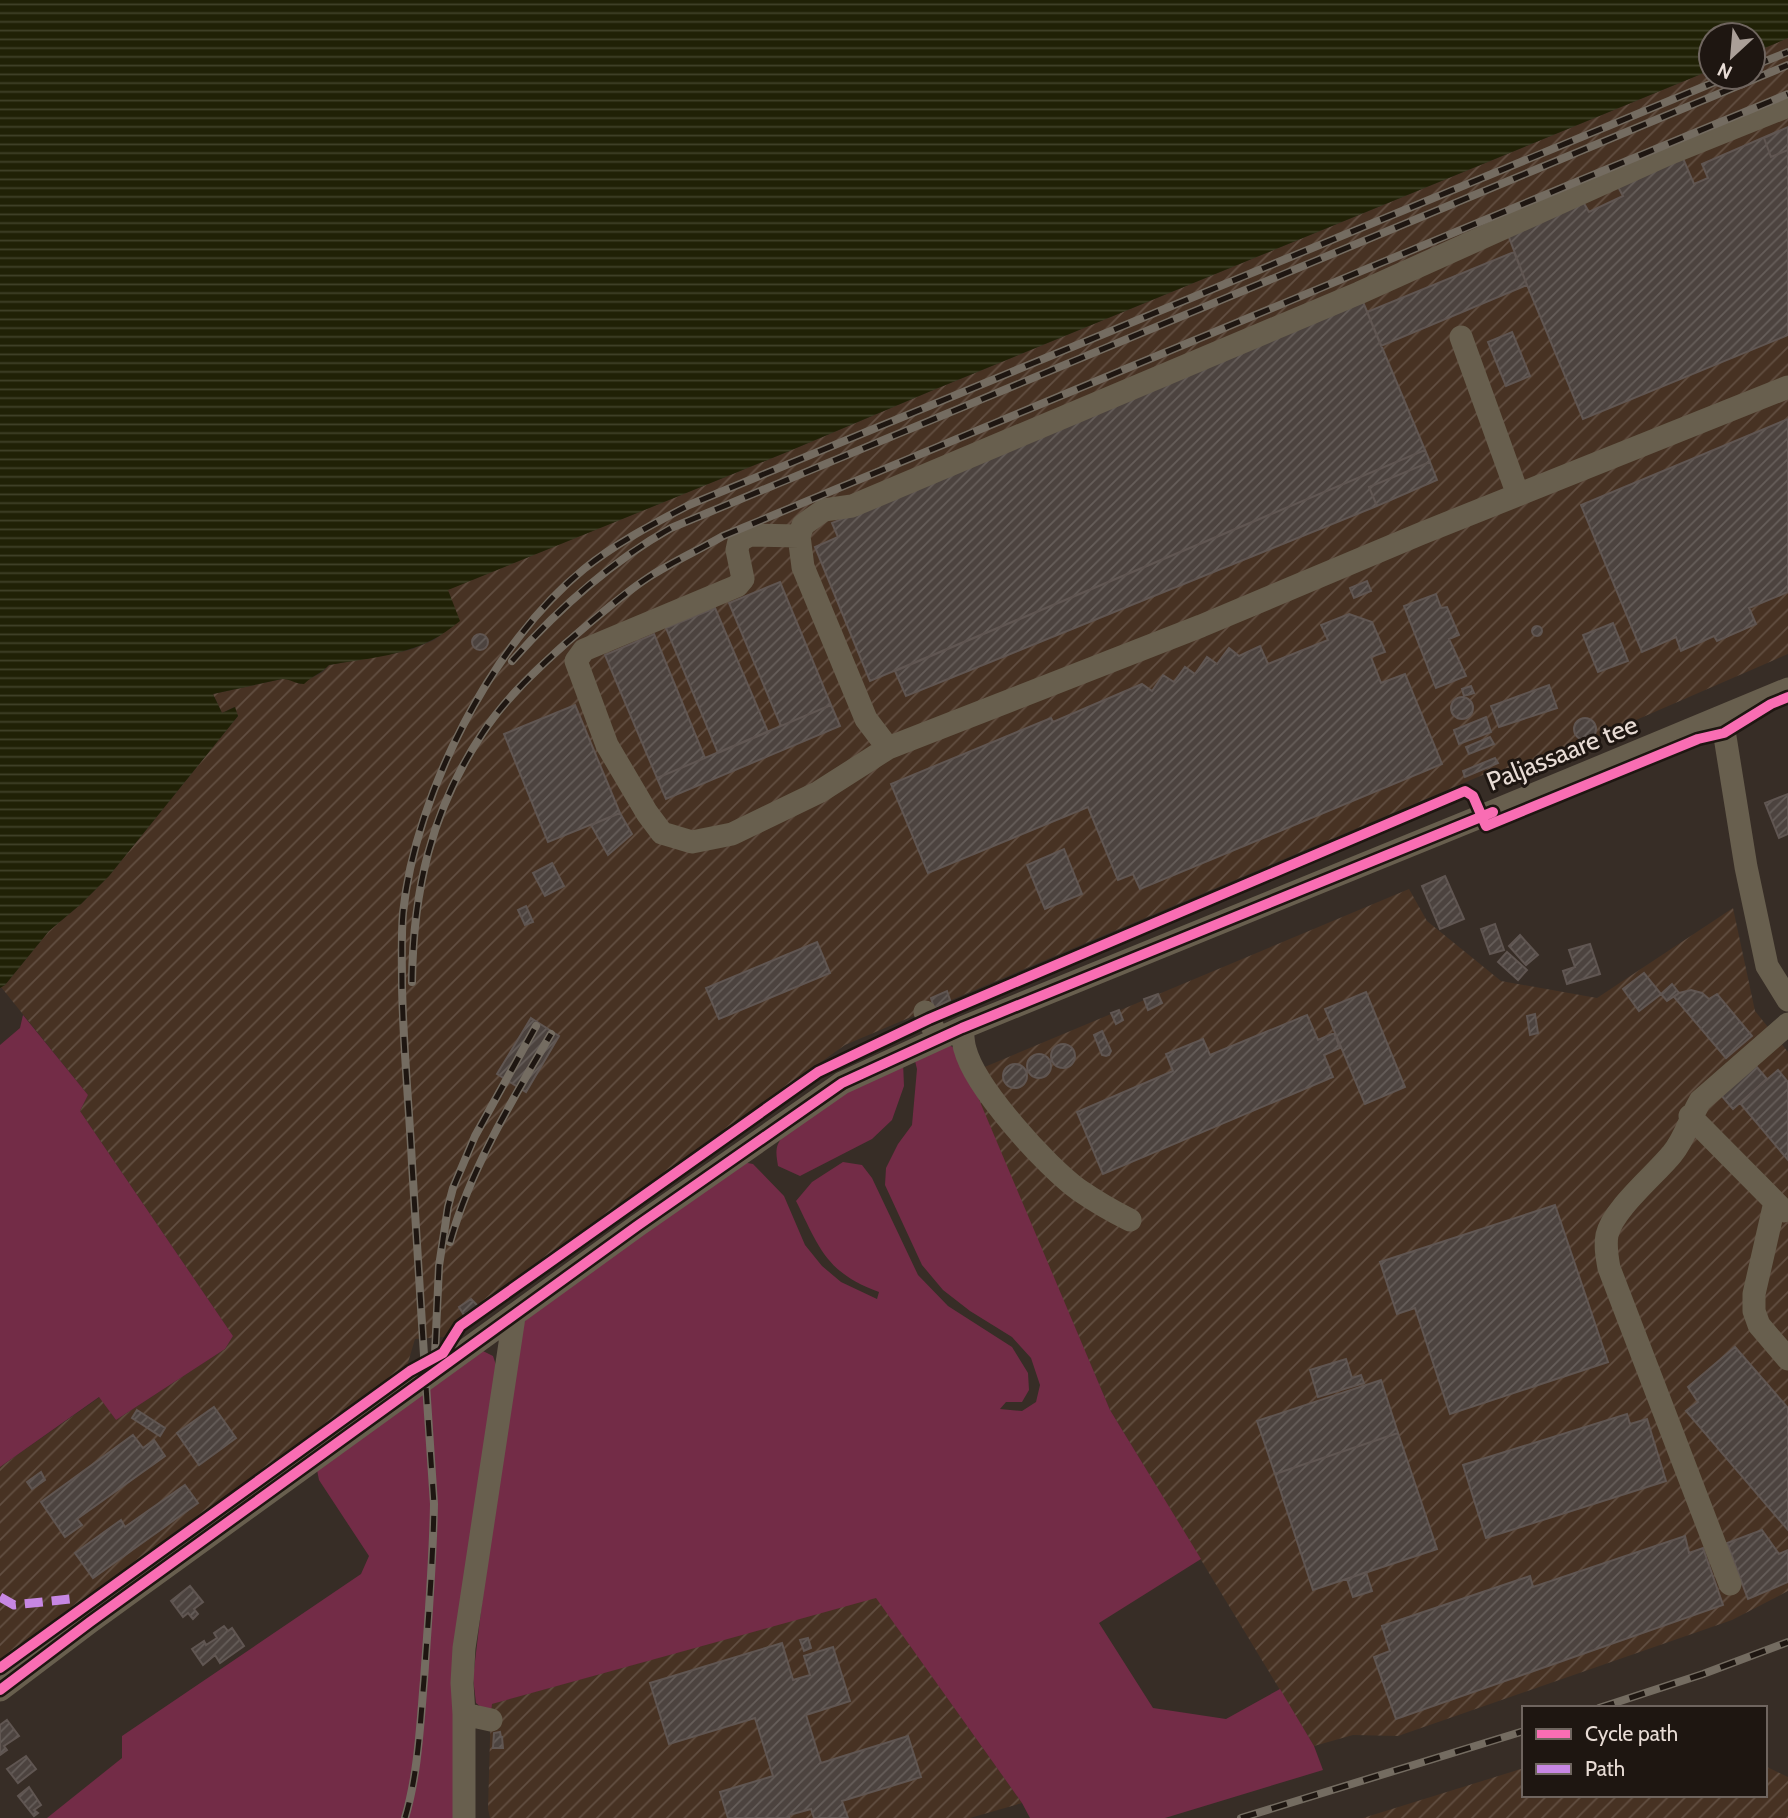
<svg xmlns="http://www.w3.org/2000/svg" width="1788" height="1818" font-family="Cabin,sans-serif">
<style>
.industrial{fill:url(#industrial-furrows)}
.green{fill:#732c47}
.water{fill:url(#water-rules)}
.building{fill:url(#building-hatch);stroke:#605652;stroke-width:2}
.lines{fill:none;stroke-linecap:round;stroke-linejoin:round}
.minor{stroke:#685f4e;stroke-width:23}
.rail-casing{stroke:#746c61;stroke-width:8}
.rail{stroke:#1e1611;stroke-width:5;stroke-dasharray:16;stroke-linecap:butt}
.quiet{stroke:#c787e3;stroke-width:9;stroke-dasharray:18 9;stroke-linecap:butt}
.cycleway-casing{stroke:#1e1611;stroke-width:15}
.cycleway{stroke:#f96db3;stroke-width:10}
.labels{text-anchor:middle;stroke-width:6;stroke-linejoin:round;paint-order:stroke}
.street-label{font-size:26px;fill:#e8dcd5;stroke:#1e1611}
</style>
<defs>
<pattern id="industrial-furrows" width="10" height="10" patternUnits="userSpaceOnUse" patternTransform="scale(1.75)"><rect width="10" height="10" fill="#473223"/><path d="M-1 1l2-2M0 10L10 0M9 11l2-2" fill="none" stroke="#624f42"/></pattern>
<pattern id="water-rules" width="6" height="5" patternUnits="userSpaceOnUse" patternTransform="scale(1.75)"><rect width="6" height="5" fill="#202106"/><path d="M0 2.5h6" fill="none" stroke="#404129"/></pattern>
<pattern id="building-hatch" width="6" height="6" patternUnits="userSpaceOnUse" patternTransform="scale(1.75)"><rect width="6" height="6" fill="#4c433f"/><path d="M-1 1l2-2M0 6l6-6M5 7l2-2" fill="none" stroke="#665e5a"/></pattern>
</defs>
<rect width="100%" height="100%" fill="#372d26"/>
<path class="industrial" d="M1788,38v616l-198,86 -66,25 -39,9 -640,271 -367,261 -20,12 -14,19 -29,2 -8,27 -407,293v-192l100,-70 16,23 109,-71 8,-13 -153,-225 8,-16 -87,-108 4,-2 44,-54 32,-27 28,-28 129,-160 -4,-9 -12,6 -9,-19 69,-15h6l12,5 23,-12 6,-7 68,-12 16,-4 21,-9 25,-19 -12,-31 340,-138 144,-61 780,-321v7h42v-24z
M1409,889l18,32 74,60 96,17 136,-90 22,103 33,41v539l-56,29 -334,116 -45,-1 -39,11 -204,-336 -144,-337 21,-7z
M876,1597l146,206 -52,15h-480l-2,-9 3,-105z
M1765,1766l23,11v41h-425l161,-50v27h241z"/>
<path class="green" d="M23,1015l65,80 -8,16 153,225 -8,13 -109,71 -17,-23 -99,70v-422l20,-17z
M942,1045l9,1 8,6 151,358 91,149 -102,64 54,85 73,11 54,-30 34,57 9,24 -158,48h-135l-8,-15 -146,-205 -384,106 -1,8h-4l-11,-9 -3,-25 40,-336 15,-26 214,-154 11,2 31,32 21,49 17,21 19,16 36,17 2,-7c-53,-19 -60,-45 -83,-91l16,-19 31,-20 19,3 10,13 46,97 30,31 64,41 16,26 1,17 -7,12h-16l-6,7 22,2 14,-9 4,-17 -9,-27 -19,-21 -42,-26 -27,-21 -21,-25 -37,-80 1,-17 12,-24 14,-19 5,-56 -3,-12z
M903,1062l1,24 -12,34 -20,19 -72,37 -22,-10c-1,-7 -3,-15 0,-22 17,-33 92,-65 125,-82z
M481,1350l12,6 4,12 -39,450h-411l75,-60v-22l239,-162 8,-18 -50,-76 -2,-10z"/>
<path class="water" d="M0,0h1788v38l-35,15v-18h-42v35l-780,321 -144,61 -339,138 12,31c-9,7 -18,14 -28,19 -31,16 -68,19 -103,25 -7,8 -17,11 -25,19 -8,0 -14,-5 -22,-5l-69,15 9,19 13,-6 3,9 -129,160 -28,28 -32,27 -44,54 -5,3z"/>
<path class="building" d="M1788,127v208l-205,84 -56,-134 -20,-53 75,-32 7,12 34,-16 -7,-13 66,-27 12,28 14,-6 -6,-14z
M1788,127v23l-17,7 -7,-19z
M1514,252l13,33 -146,61 -14,-34z
M1363,302l62,148 -555,231 -55,-134 23,-10 -6,-14z
M1512,332l18,44 -24,10 -18,-44z
M1788,419v173l-39,16 7,16 -39,17 -3,-5 -33,15 -5,-14 -34,15 -61,-147z
M1425,450l5,12 -61,25 8,19 -471,190 -11,-25z
M1430,462l7,18 -60,26 -8,-19z
M1367,581l4,10 -17,7 -4,-10z
M780,582l51,123 -50,21 -52,-123z
M1436,594l5,14 6,-1 12,28 -10,4 17,37 -30,12 -32,-82z
M715,608l53,124 -50,21 -52,-125z
M1349,614l23,8 13,30 -14,5 10,26 24,-9 37,90 -302,125 -7,-15 -15,6 -30,-73 -160,66 -37,-89 160,-66 2,4 89,-38 10,7 11,-16 11,7 11,-15 10,7 12,-17 10,7 12,-16 10,8 21,-10 8,18 60,-24 -7,-15z
M1613,623l15,38 -30,11 -15,-37z
M1532 631a5 5 0 1 1 10 0a5 5 0 1 1-10 0Z
M654,634l51,124 -48,20 -52,-123z
M472 642a8 8 0 1 1 16 0a8 8 0 1 1-16 0Z
M1549,685l8,23 -58,19 -8,-21z
M1471,686l3,7 -10,3 -2,-7z
M1451 708a11 11 0 1 1 22 0a11 11 0 1 1-22 0Z
M575,705l45,108 -72,29 -44,-108z
M831,705l9,21 -174,73 -9,-21z
M1486,717l5,15 -32,12 -5,-14z
M1574 729a11 11 0 1 1 22 0a11 11 0 1 1-22 0Z
M1490,737l4,7 -25,10 -3,-7z
M1495,758l3,5 -33,14 -2,-6z
M1788,794v40l-9,4 -14,-35z
M620,813l12,21 -24,21 -17,-30z
M1064,849l18,45 -37,15 -18,-44z
M552,863l12,23 -19,10 -12,-23z
M1445,876l19,43 -24,10 -18,-43z
M526,906l7,16 -8,3 -7,-15z
M1495,924l9,26 -14,4 -9,-25z
M1520,935l18,20 -12,10 -17,-19z
M817,942l13,31 -111,46 -13,-31z
M1590,944l10,30 -33,10 -4,-13 12,-4 -6,-17z
M1507,952l20,18 -9,10 -20,-18z
M1644,973l17,21 -22,17 -16,-22z
M1672,984l7,9 -12,8 -6,-7z
M1691,990l11,3 7,6 8,-5 35,42 -26,22 -52,-61 5,-4z
M947,991l3,9 -16,8 -3,-10z
M1366,992l39,95 -40,17 -40,-95z
M1158,994l4,9 -14,7 -4,-11z
M1119,1010l4,10 -7,4 -5,-11z
M1535,1014l3,19 -8,2 -3,-19z
M1307,1015l11,25 16,-7 6,15 -16,7 9,22 -230,97 -26,-62 96,-41 -7,-17 37,-15 7,16z
M531,1018l28,18 -33,56 -29,-18z
M1102,1031l9,20 -2,4 -3,1 -4,-1 -8,-20z
M1051 1056a12 12 0 1 1 24 0a12 12 0 1 1-24 0Z
M1027 1066a12 12 0 1 1 24 0a12 12 0 1 1-24 0Z
M1003 1076a12 12 0 1 1 24 0a12 12 0 1 1-24 0Z
M1755,1065l12,14 -34,30 -12,-14z
M1778,1070l10,12v78l-48,-57z
M1555,1205l53,157 -158,52 -35,-106 -18,6 -17,-52z
M471,1299l7,7 -14,9 -5,-8z
M1735,1347l53,61v122l-102,-119 12,-9 -10,-15z
M1346,1359l6,19 9,-3 3,8 -46,14 -8,-27z
M1381,1380l17,53 -123,41 -18,-53z
M214,1407l22,31 -37,27 -22,-32z
M137,1410l28,18 -5,8 -28,-18z
M1627,1414l3,10 17,-5 19,62 -180,57 -23,-73z
M1398,1433l39,116 -124,41 -38,-116z
M133,1435l10,13 11,-8 11,16 -88,63 5,6 -17,12 -24,-35z
M41,1472l4,8 -13,9 -5,-7z
M185,1485l13,18 -105,75 -18,-25 46,-33 4,7z
M1762,1530l17,24 9,-4v32l-40,17 -21,-56z
M1685,1536l4,17 14,-5 20,57 -327,114 -22,-62 16,-6 -8,-25 148,-50 3,11z
M1366,1572l6,19 -19,6 -6,-18z
M190,1586l13,16 -9,7 4,5 -5,5 -5,-6 -5,4 -12,-16z
M224,1626l4,5 4,-3 12,18 -24,17 -5,-8 -12,10 -11,-16 12,-8 2,4 11,-7 -3,-5z
M808,1638l3,10 -7,3 -4,-11z
M782,1643l11,37 17,-5 -6,-19 29,-9 17,54 -44,14 15,48 87,-27 13,41 -79,24 6,17h-34l-3,-9 -22,6v3h-61l-8,-26 53,-16 -18,-58 -86,26 -19,-61z
M7,1720l12,16 -15,10 3,4 -7,5v-30z
M500,1732l1,5h1l1,11h-10l1,-15z
M26,1756l10,13 -18,14 -11,-14z
M29,1787l12,18 -7,5 4,3 -4,3 -16,-20z"/>
<g class="lines">
<path class="minor" d="M1461,337l57,158
M799,536l-49,-1 -11,6 -2,9 6,29 -6,7 -153,64 -8,11 31,84 40,68 15,20 30,9 40,-8 87,-42 69,-44 313,-122 219,-92 368,-147
M1722,718l24,149 21,99 21,34
M888,748l-22,-29 -63,-152 -4,-31 4,-11 21,-15 28,-4 507,-213 309,-139 120,-48
M925,1012l13,26
M962,1028c1,7 1,15 3,21 10,39 81,117 114,141 16,11 33,21 51,30
M1690,1116l94,95
M1775,1202l-21,92v17l5,14 29,34
M1730,1584l-121,-316c-2,-11 -4,-22 -2,-33 6,-26 48,-60 65,-81 13,-15 18,-36 28,-53l88,-77
M0,1690l90,-68 547,-396 205,-143 120,-55 520,-212 306,-127
M464,1714l27,6
M464,1818v-104l-2,-31 2,-35 50,-331"/>
<defs>
<path id="rail" d="M1753,66l35,-14
M512,661c47,-53 97,-98 159,-133l1117,-463
M412,982c1,-91 19,-171 70,-248 22,-34 53,-63 83,-90 26,-22 55,-48 84,-67 23,-15 50,-27 74,-41l1065,-442
M450,1242c21,-74 62,-142 101,-208
M434,1376l5,-110 9,-59 5,-19 22,-52 61,-110
M1599,1708l104,-34 85,-32
M405,1818c13,-44 15,-92 19,-138 4,-58 9,-117 10,-176 -8,-113 -15,-227 -22,-340 -3,-60 -9,-119 -10,-179 0,-24 -1,-48 1,-72 12,-118 89,-270 181,-344 32,-26 69,-45 105,-64l1038,-428
M1241,1818l283,-87"/>
</defs>
<use href="#rail" class="rail-casing"/>
<use href="#rail" class="rail"/>
<path class="quiet" d="M0,1597l14,8 56,-6"/>
<defs>
<path id="cycleway" d="M0,1668l410,-297 33,-18 17,-27 358,-254 111,-53 536,-228 8,5 13,30 212,-87 26,-6 47,-29 17,-7
M0,1690l90,-68 547,-396 205,-143 120,-55 531,-216"/>
</defs>
<use href="#cycleway" class="cycleway-casing"/>
<use href="#cycleway" class="cycleway"/>
</g>
<g class="labels">
<g class="street-label">
<text transform="translate(1562 753) rotate(-22)" y="9">Paljassaare tee</text>
</g>
</g>
<rect x="1522" y="1706" width="245" height="91" fill="#1e1611" stroke="#6f655f" stroke-width="2"/>
<rect x="1536" y="1729" width="35" height="10" fill="#f96db3" stroke="#6f655f" stroke-width="2"/>
<text x="1585" y="1741" font-size="21" fill="#e8dcd5">Cycle path</text>
<rect x="1536" y="1764" width="35" height="10" fill="#c787e3" stroke="#6f655f" stroke-width="2"/>
<text x="1585" y="1776" font-size="21" fill="#e8dcd5">Path</text>
<g transform="translate(1732 56) rotate(206)"><circle r="33" fill="#1e1611" stroke="#6f655f" stroke-width="2"/>
<path d="M0-5L12 26L0 18L-12 26Z" fill="#aa9f98"/>
<text y="-10" font-size="19" font-weight="bold" text-anchor="middle" fill="#e8dcd5">N</text>
</g>
</svg>
